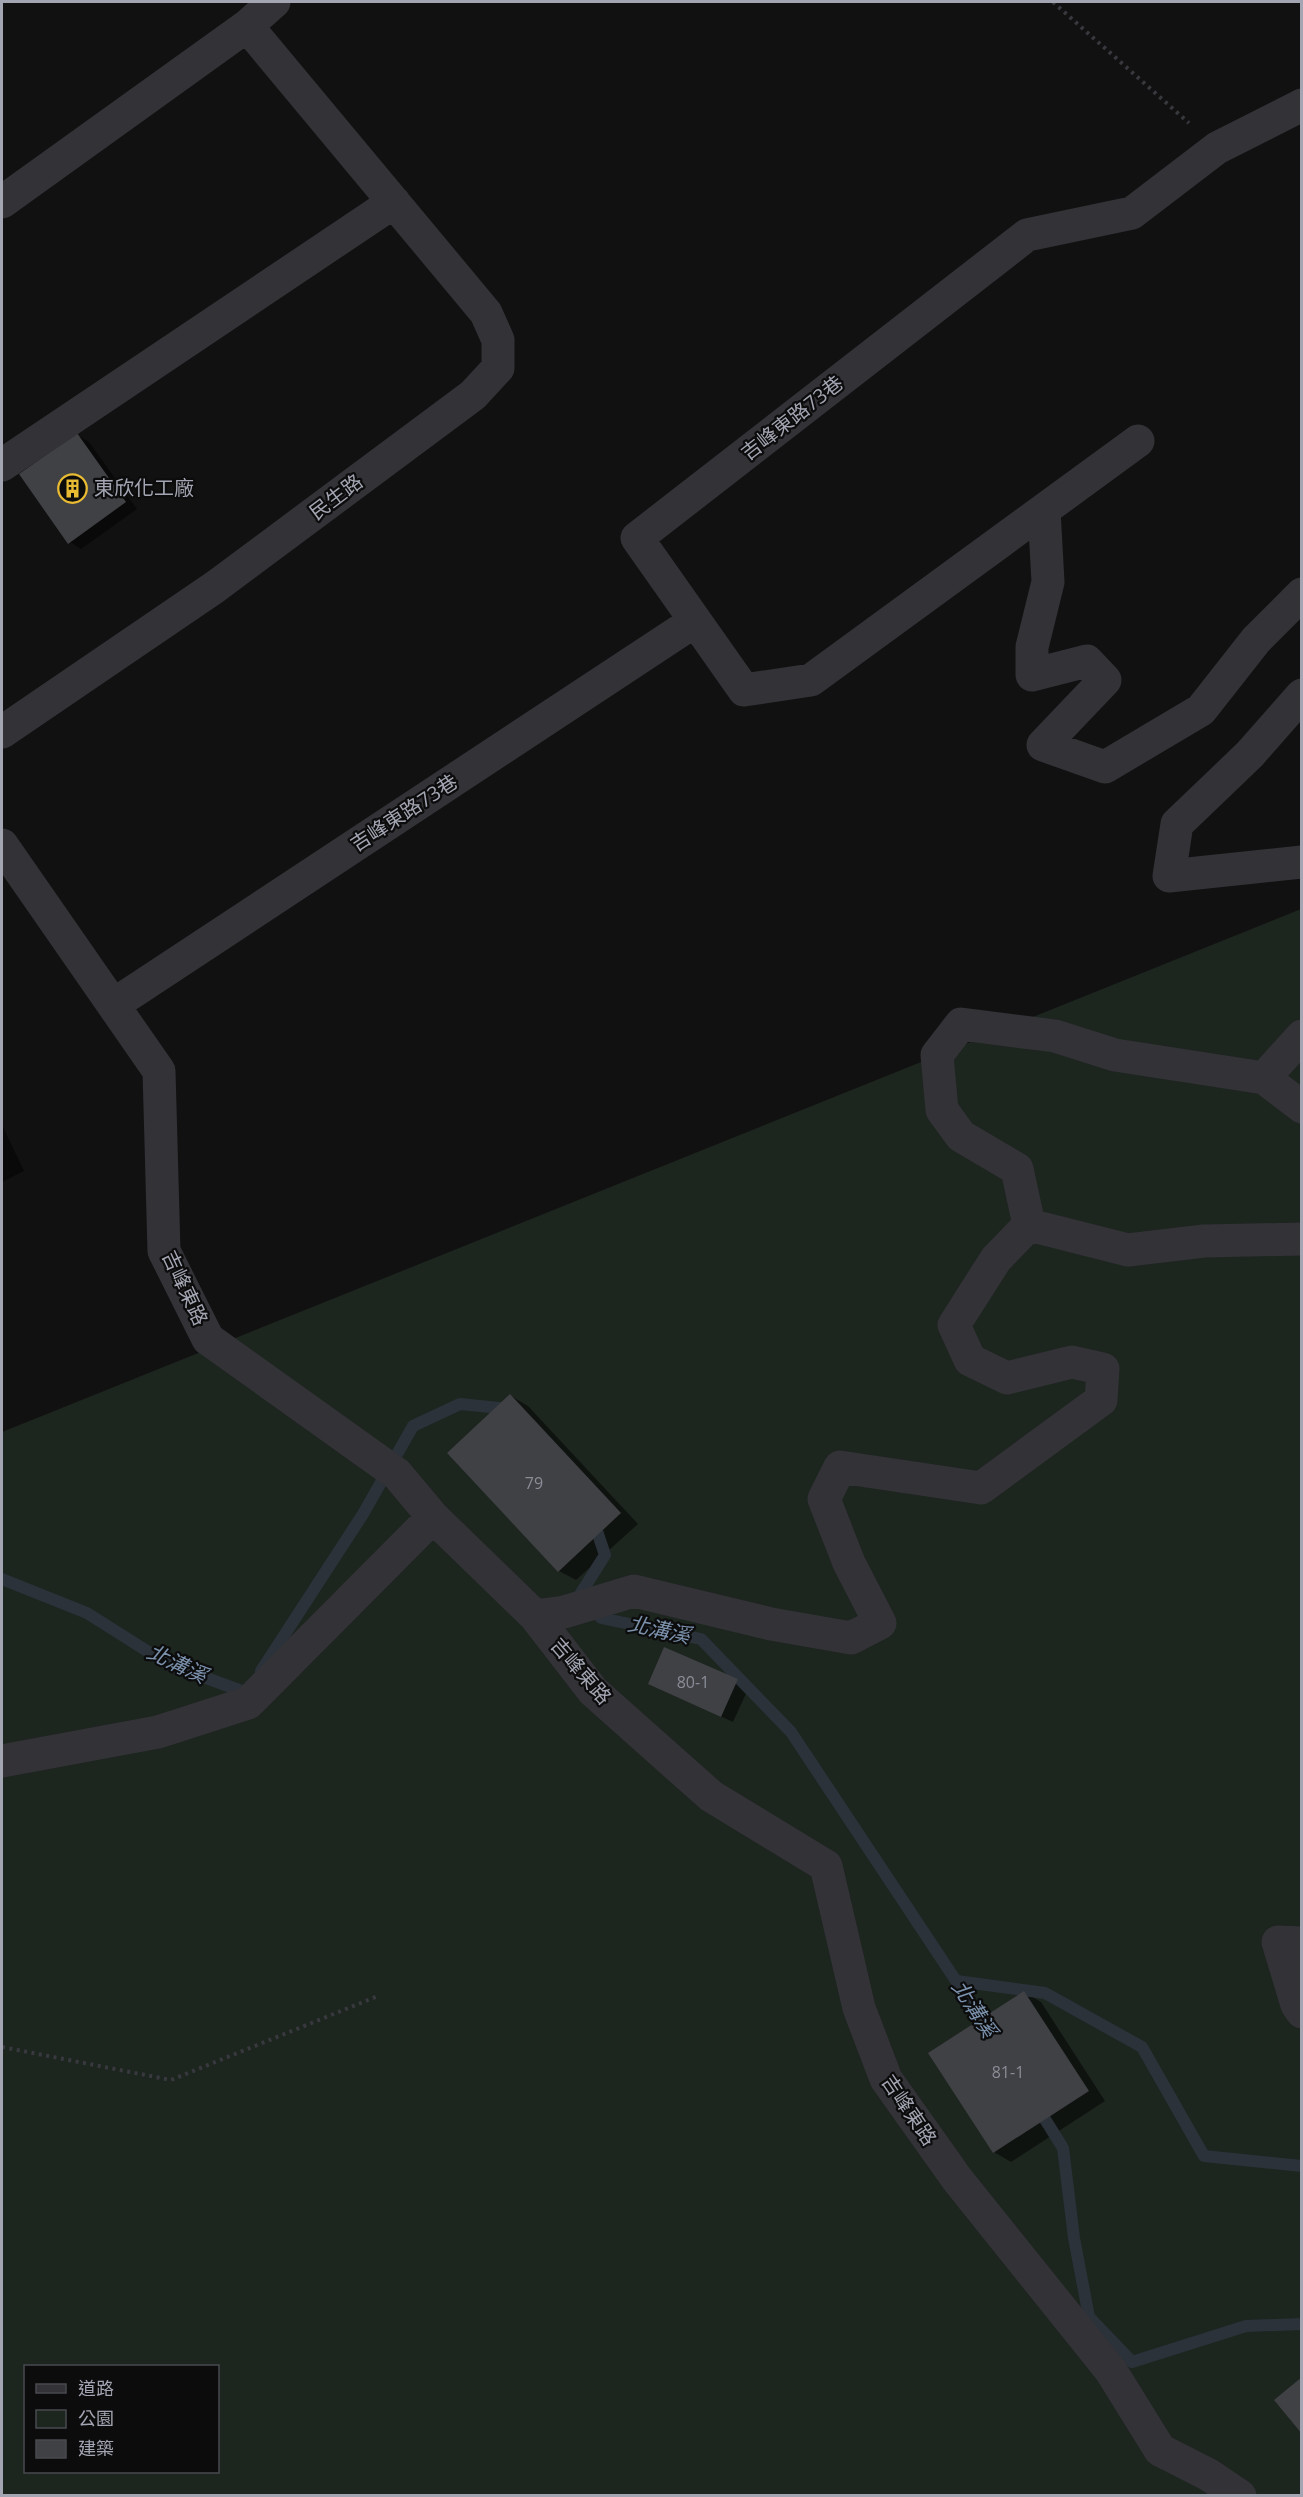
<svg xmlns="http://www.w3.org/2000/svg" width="1303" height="2497" font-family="'Open Sans','Noto Sans TC',sans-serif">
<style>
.green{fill:#1d251f;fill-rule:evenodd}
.shadow{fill:#0007}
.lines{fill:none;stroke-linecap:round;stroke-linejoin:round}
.stream{stroke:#2b323a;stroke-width:12}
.building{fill:#404145}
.path{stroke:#38393e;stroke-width:4;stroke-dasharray:3 4.5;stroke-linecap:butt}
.minor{stroke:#323237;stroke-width:33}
.labels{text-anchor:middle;stroke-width:4.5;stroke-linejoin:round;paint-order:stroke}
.number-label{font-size:16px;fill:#8a8d97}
.street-label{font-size:20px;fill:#a3a6b2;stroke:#0c0c0d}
.poi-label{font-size:20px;fill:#a3a6b2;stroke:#0c0c0d;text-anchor:start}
.water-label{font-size:21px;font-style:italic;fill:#7b91ac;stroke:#0c0c0d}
</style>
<rect width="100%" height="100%" fill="#111112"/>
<path class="green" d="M1301,909v1586l-1299,1v-1064zM26,2366h192v106h-192z"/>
<path class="shadow" d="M77,435l12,7 48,67 -56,40 -11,-7z
M2,1125l22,46 -22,11z
M511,1396l17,10 110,118 -62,56 -17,-9z
M665,1649l84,38 -16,35 -83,-38z
M1024,1992l17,10 64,99 -94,61 -17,-10z"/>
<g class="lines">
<path class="stream" d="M593,1519l12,36 -24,38 20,25 100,21 90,93 199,300
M2,1579l85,34 79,50 81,30 3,-5
M261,1671l102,-157 50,-88 47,-22 50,5
M957,1981l88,12 97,54 62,109 98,10
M1038,2108l25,40 11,90 15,79 43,45 114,-36 56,-2"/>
</g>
<path class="building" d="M77,433l49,69 -58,42 -49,-70z
M510,1394l111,119 -63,59 -111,-119z
M664,1647l74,32 -17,38 -73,-33z
M1024,1991l65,100 -96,62 -65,-100z
M1302,2377v57l-28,-34z"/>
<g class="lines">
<path class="path" d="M1053,2l136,121
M2,2047l169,33 207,-84"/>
<path class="minor" d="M2,202l245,-176 27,-24
M1138,441l-327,239 -67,10 -107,-152 390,-303 105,-22 85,-65 85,-43
M2,465l392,-263
M1044,510l4,72 -16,65v28l55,-14 18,19 -62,65 62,22 96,-57 55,-70 46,-46
M1302,695l-52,59 -73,70 -8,52 133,-14
M2,732l213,-145 258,-192 25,-27v-28l-12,-27 -239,-287
M2,845l157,226 5,180 44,88 189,135 36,43 102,99 58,75 118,105 115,70 33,142 27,71 71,100 154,192 49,79 49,25 31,21
M113,1005l582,-384
M1302,1036l-38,42 38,29
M1029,1225l-12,-56 -56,-33 -19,-26 -5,-55 24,-31 94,12 60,19 149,23
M535,1616l29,-4 70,-21 137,33 80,14 29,-15 -31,-60 -25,-64 16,-32 141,21 120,-88 2,-31 -31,-7 -65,16 -37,-18 -16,-35 42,-66 33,-34 99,25 76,-9 98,-2
M2,1761l156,-29 90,-29 185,-186
M1302,1943l-24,-1 19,63 5,7"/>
</g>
<defs>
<symbol id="building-ring" viewBox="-11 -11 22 22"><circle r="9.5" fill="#0c0c0d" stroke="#e8bb33" stroke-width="1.5"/><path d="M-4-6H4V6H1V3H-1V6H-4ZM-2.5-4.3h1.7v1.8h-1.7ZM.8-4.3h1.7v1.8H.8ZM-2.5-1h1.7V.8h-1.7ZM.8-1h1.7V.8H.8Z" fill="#e8bb33"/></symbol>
</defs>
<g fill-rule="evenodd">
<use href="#building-ring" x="56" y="472" width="33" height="33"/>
</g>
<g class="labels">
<g class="number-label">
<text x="534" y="1489">79</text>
<text x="693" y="1688">80-1</text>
<text x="1008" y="2078">81-1</text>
</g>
<g class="street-label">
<text transform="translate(792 418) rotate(-38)" y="7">吉峰東路73巷</text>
<text transform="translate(336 497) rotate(-37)" y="7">民生路</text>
<text transform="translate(404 813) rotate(-33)" y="7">吉峰東路73巷</text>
<text transform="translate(185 1288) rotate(65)" y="7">吉峰東路</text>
<text transform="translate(581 1671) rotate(49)" y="7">吉峰東路</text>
<text transform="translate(909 2110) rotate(56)" y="7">吉峰東路</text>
</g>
<g class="poi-label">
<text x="94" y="495">東欣化工廠</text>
</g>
<g class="water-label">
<text transform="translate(659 1630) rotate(12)" y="7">北溝溪</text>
<text transform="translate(177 1664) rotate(25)" y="7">北溝溪</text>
<text transform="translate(974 2009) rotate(57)" y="7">北溝溪</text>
</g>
</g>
<rect width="1303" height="2497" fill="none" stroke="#a3a6b2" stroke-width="6"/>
<rect x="24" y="2365" width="195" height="108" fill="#0c0c0d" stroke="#484a4f" stroke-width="1.5"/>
<rect x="36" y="2384" width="30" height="9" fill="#323237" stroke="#484a4f" stroke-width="1.5"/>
<text x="78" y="2395" font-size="18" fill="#a3a6b2">道路</text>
<rect x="36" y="2410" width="30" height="18" fill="#1d251f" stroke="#484a4f" stroke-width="1.5"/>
<text x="78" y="2425" font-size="18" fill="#a3a6b2">公園</text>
<rect x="36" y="2440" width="30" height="18" fill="#404145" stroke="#484a4f" stroke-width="1.5"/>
<text x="78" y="2455" font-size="18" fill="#a3a6b2">建築</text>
</svg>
